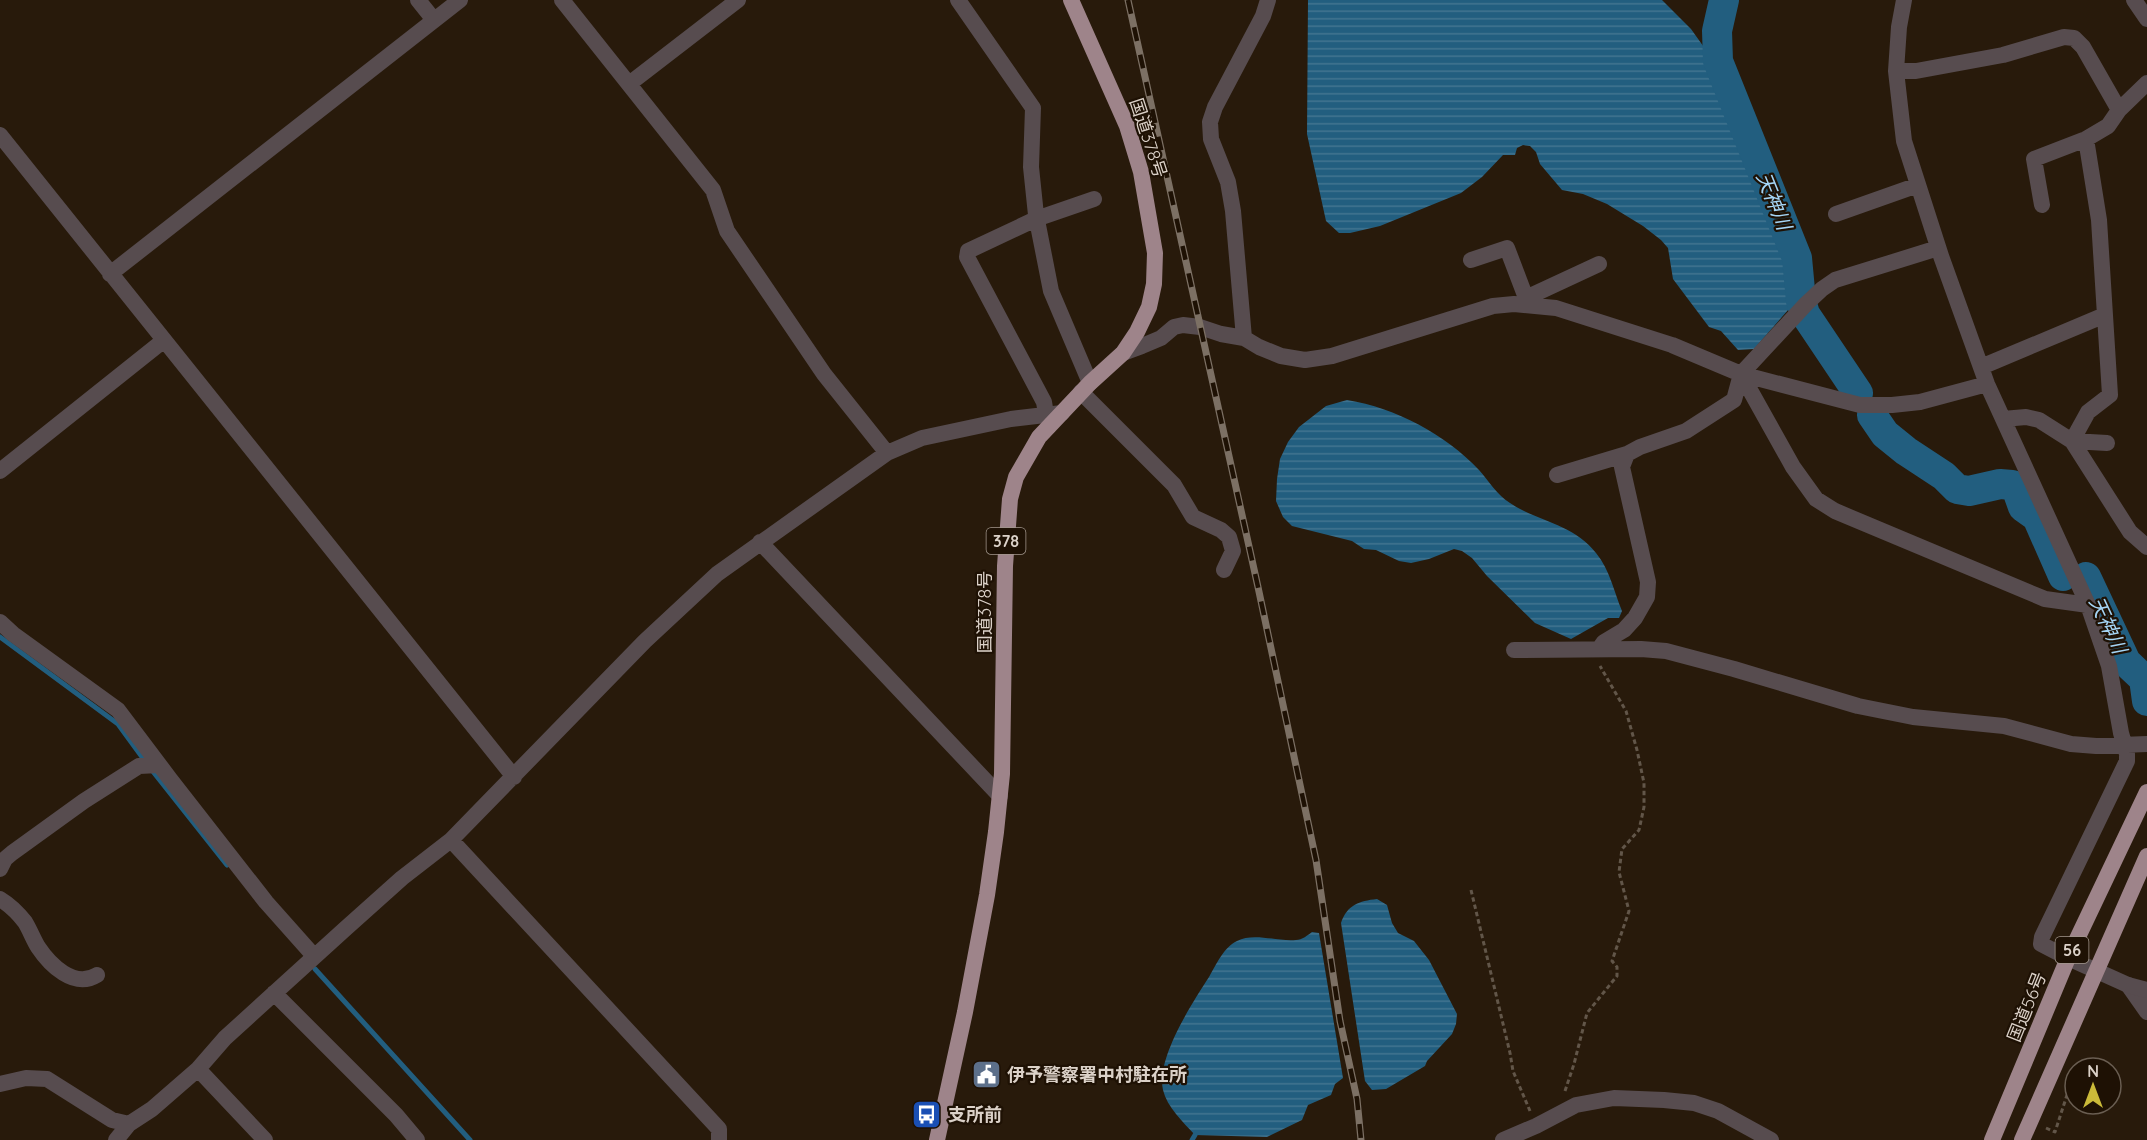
<svg xmlns="http://www.w3.org/2000/svg" width="2147" height="1140" font-family="Quicksand,'Noto Sans JP',sans-serif">
<style>
.water{fill:url(#water-rules)}
.lines{fill:none;stroke-linecap:round;stroke-linejoin:round}
.stream{stroke:#225e7f;stroke-width:5}
.river{stroke:#225e7f;stroke-width:30}
.path{stroke:#625649;stroke-width:3;stroke-dasharray:4.5 3;stroke-linecap:butt}
.minor{stroke:#574c4f;stroke-width:16}
.tertiary{stroke:#574c4f;stroke-width:16}
.trunk{stroke:#9e848a;stroke-width:16}
.rail-casing{stroke:#7c7064;stroke-width:7}
.rail{stroke:#1e1104;stroke-width:4.5;stroke-dasharray:14;stroke-linecap:butt}
.labels{text-anchor:middle;stroke-width:4.5;stroke-linejoin:round;paint-order:stroke}
.shield{fill:#1e1104;stroke:#a2978d;stroke-width:1.5}
.shield-label{font-size:16px;font-weight:bold;fill:#dbd1c8}
.street-label{font-size:18px;fill:#dbd1c8;stroke:#1e1104}
.poi-label{font-size:18px;font-weight:bold;fill:#dbd1c8;stroke:#1e1104;text-anchor:start}
.water-label{font-size:20px;font-style:italic;fill:#a5d5f5;stroke:#1e1104}
</style>
<defs>
<pattern id="water-rules" width="6" height="5" patternUnits="userSpaceOnUse" patternTransform="scale(1.5)"><rect width="6" height="5" fill="#225e7f"/><path d="M0 2.5h6" fill="none" stroke="#427490"/></pattern>
</defs>
<rect width="100%" height="100%" fill="#281a0b"/>
<path class="water" d="M1308,0h354l29,29 15,21 85,207 4,45 -41,47 -16,1 -17,-19 -12,-4 -36,-48 -5,-31 -7,-8 -18,-14 -36,-22 -24,-10 -21,-4 -22,-26 -4,-12 -6,-6 -7,-1 -6,3 -2,7h-12l-21,22 -21,16 -81,33 -30,7h-11l-13,-12 -19,-87z
M1347,400c49,8 98,34 132,70 10,11 18,25 31,33 28,19 64,21 86,50 14,17 18,39 26,58l-3,7h-11l-37,21 -36,-16 -48,-47 -15,-18 -10,-7 -8,-2 -25,10 -18,4 -12,-2 -23,-11 -12,-1 -12,-8 -60,-15 -9,-9 -7,-16 1,-22 3,-20 8,-17 11,-15 27,-21z
M1377,899l10,6 5,18 6,10 16,8 15,19 28,54 -1,10 -4,10 -25,27 -2,5 -39,23 -14,1 -7,-9 -24,-158c6,-18 18,-22 36,-24z
M1312,932l7,1 24,145 -8,6 -4,11 -23,10 -6,15 -35,17 -72,-2c-12,-13 -28,-28 -32,-45 -7,-31 29,-87 46,-113 7,-12 15,-30 28,-36 17,-9 41,1 59,-1 6,0 12,-5 16,-8z"/>
<g class="lines">
<path class="stream" d="M0,637l118,87 27,37
M151,769l76,96
M315,969l155,171
M1192,1140l3,-5"/>
<path class="river" d="M1724,0l-7,31 1,30 79,197 4,43 4,13 53,79
M1872,415l13,19 21,17 38,25 13,13 12,2 31,-7 12,1 5,5 6,17 14,10 26,59
M2086,577l40,85 18,17 3,22"/>
<path class="path" d="M1471,890l39,163 3,18 17,40
M1565,1091l9,-27 13,-51 30,-37v-9l-5,-6 17,-50 -10,-39 3,-23 17,-19 5,-23v-24l-7,-33 -11,-39 -26,-45
M2046,1128l9,4 12,-37"/>
<path class="minor" d="M418,0l16,20
M562,0l151,190 14,41 97,143 63,79
M958,0l75,108 -2,59 5,48 15,76 39,92
M1904,0l-5,27 -3,44 8,70 37,115 46,128 101,221 21,61 12,67 6,21v7l-85,176 -1,7 27,14
M2134,0l13,19
M1896,71h20l87,-16 61,-18 10,1 9,9 36,63 28,-27
M629,84l109,-84
M0,135l514,642
M2086,139l13,81 11,175 -22,17 -16,29 58,91 17,15
M2042,205l-8,-46 52,-20 22,-13 11,-16
M1836,214l82,-29
M1471,260l36,-12 19,50v6
M110,274l350,-274
M1526,298l73,-34
M1244,338l-11,-127 -5,-29 -17,-43 -1,-17 5,-15 48,-91 5,-16
M1123,353l19,-7 19,-8 13,-11 9,-2 17,2 21,7 23,4 15,9 22,9 24,4 27,-4 161,-50 21,-2 42,4 116,37 69,29 119,31h32l28,-3 67,-18
M1981,367l124,-52
M1741,374l52,93 23,32 19,12 210,88 43,6
M1081,392l93,93 19,32 28,13 8,7 4,14 -9,19
M1046,414l-2,-12 -77,-145 1,-6 68,-32 58,-20
M2003,419l23,-2 13,3 33,21 35,2
M0,471l163,-130
M1557,475l70,-21
M760,542l240,254
M0,622l13,12 105,76 52,69 96,123 48,54
M1599,649l5,-7 20,-12 11,-12 12,-21 1,-15 -26,-115 5,-13 13,-7 46,-16 48,-31 7,-26 65,-70 16,-15 13,-9 103,-32
M1514,650l127,-1 25,2 68,18 124,37 55,11 91,9 67,18 25,2 51,-2
M451,840l268,289v11
M0,869l5,-10 7,-6 72,-52 55,-35 20,-1
M0,899c10,6 18,14 25,23 5,8 8,17 13,25 12,18 36,42 59,28
M2128,985l19,27
M274,993l122,122 21,25
M198,1069l67,71
M0,1084l26,-6 21,1 65,41 17,4
M116,1140l13,-16 23,-15 46,-40 27,-31 120,-109 57,-51 49,-38 194,-199 72,-67 170,-121 35,-15 89,-19 51,-6
M1503,1140l33,-14 40,-21 38,-7 50,2 30,3 24,8 53,29"/>
<path class="tertiary" d="M2068,958l60,27 19,5"/>
<path class="trunk" d="M937,1140l28,-128 22,-117 9,-63 6,-58 3,-208 5,-67 6,-22 23,-40 51,-54 33,-30 14,-21 12,-25 5,-23 1,-31 -14,-81 -14,-46 -56,-126
M1992,1140l76,-182 79,-166
M2022,1140l125,-284"/>
<defs>
<path id="rail" d="M1128,0l130,587 58,273 24,161 17,78 4,41"/>
</defs>
<use href="#rail" class="rail-casing"/>
<use href="#rail" class="rail"/>
</g>
<defs>
<symbol id="civic-square" viewBox="-11 -11 22 22"><rect x="-9" y="-9" width="18" height="18" rx="4" fill="#5c6f8a" stroke="#1e1104"/><path d="M-.6-6.5H3V-4.5H.6V-3L4-1V1h2V6H-6V1h2V-1L-.6-3ZM-1.2 2.5V6h2.4V2.5Z" fill="#fff"/></symbol>
<symbol id="bus-square" viewBox="-11 -11 22 22"><rect x="-9" y="-9" width="18" height="18" rx="4" fill="#1a4fb4" stroke="#1e1104"/><path d="M-5-6H5V4H4V6H2V4H-2V6H-4V4H-5ZM-3.5-4V0h7V-4ZM-3.5 1.2v1.5H-2V1.2ZM2 1.2v1.5H3.5V1.2Z" fill="#fff"/></symbol>
</defs>
<g fill-rule="evenodd">
<use href="#civic-square" x="970" y="1058" width="33" height="33"/>
<use href="#bus-square" x="910" y="1098" width="33" height="33"/>
</g>
<g class="labels">
<g class="shield">
<rect x="986.5" y="528" width="39" height="26" rx="4.5"/>
<rect x="2055.5" y="937" width="33" height="26" rx="4.5"/>
</g>
<g class="shield-label">
<text x="1006" y="547">378</text>
<text x="2072" y="956">56</text>
</g>
<g class="street-label">
<text transform="translate(1148 138) rotate(72)" y="6">国道378号</text>
<text transform="translate(985 612) rotate(-90)" y="6">国道378号</text>
<text transform="translate(2027 1007) rotate(-68)" y="6">国道56号</text>
</g>
<g class="poi-label">
<text x="1007" y="1081">伊予警察署中村駐在所</text>
<text x="948" y="1121">支所前</text>
</g>
<g class="water-label">
<text transform="translate(1774 201) rotate(68)" y="7">天神川</text>
<text transform="translate(2108 625) rotate(65)" y="7">天神川</text>
</g>
</g>
<g transform="translate(2093 1086)"><circle r="28" fill="#1e1104" stroke="#6a5e52" stroke-width="1.5"/>
<path d="M0-4.5L10 22L0 15L-10 22Z" fill="#cbba39"/>
<text y="-9" font-size="16" font-weight="bold" text-anchor="middle" fill="#dbd1c8">N</text>
</g>
</svg>
